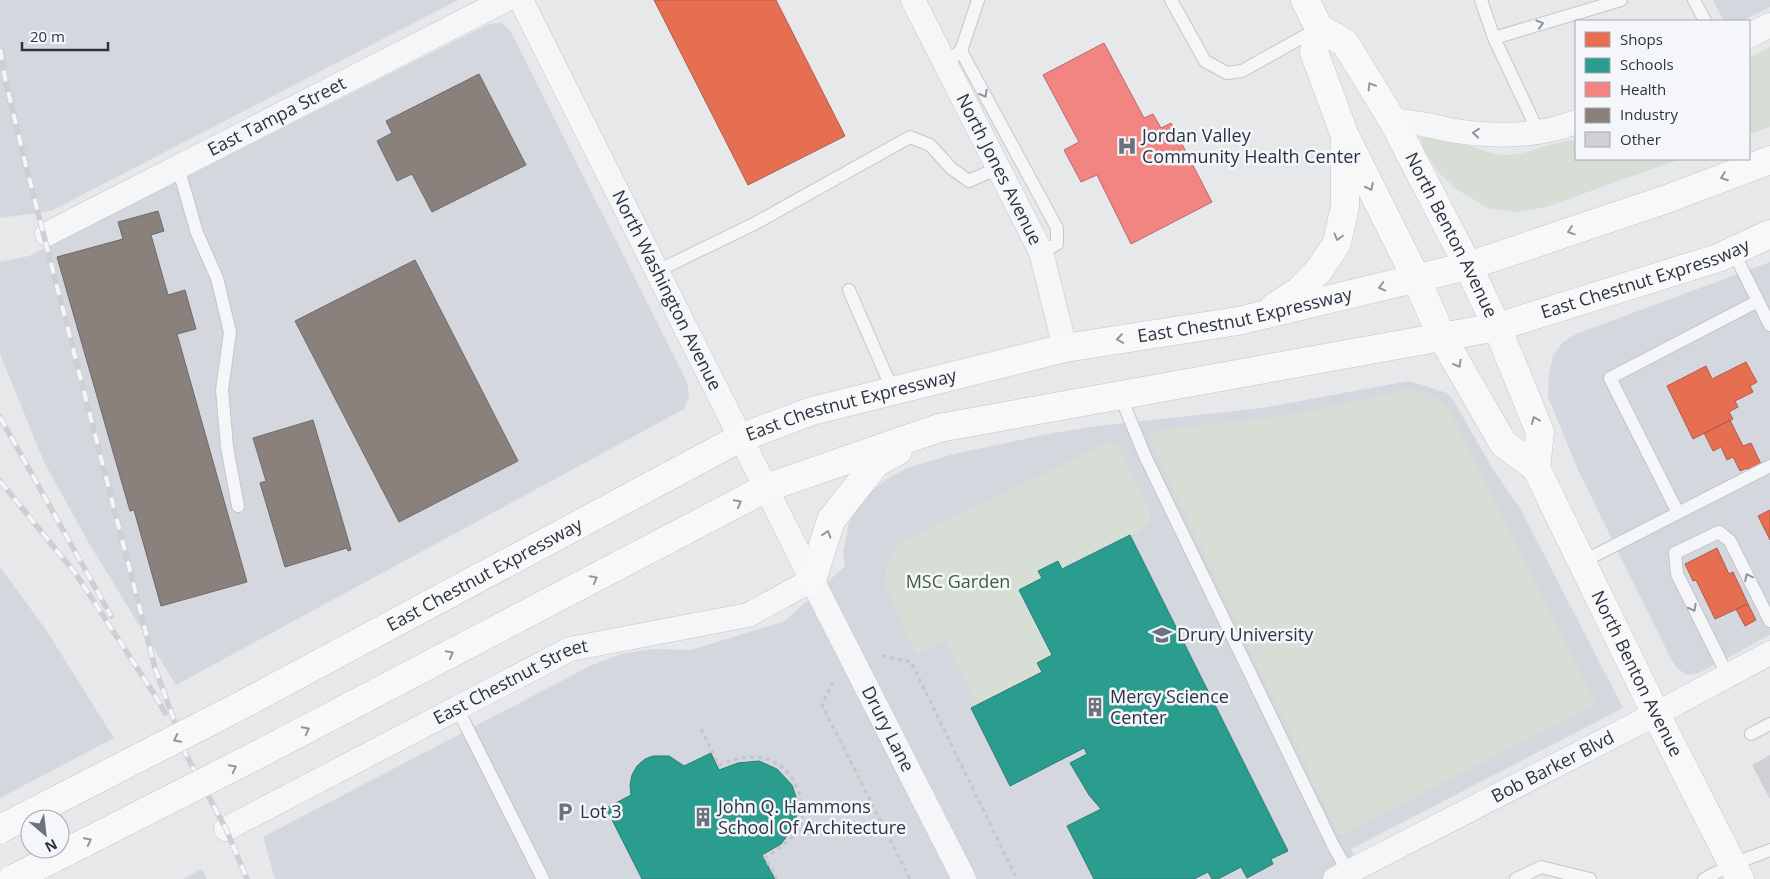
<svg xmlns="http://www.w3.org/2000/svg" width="1770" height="879" font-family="'Open Sans',sans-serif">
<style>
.built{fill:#d4d7dd}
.green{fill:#d6ded6}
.shops{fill:#e76f51;stroke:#af5d4d}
.schools{fill:#2a9d8f;stroke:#2a7e79}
.health{fill:#f28482;stroke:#b66c70}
.industry{fill:#8a817c;stroke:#6e6a6c}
.building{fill:#ced0d3}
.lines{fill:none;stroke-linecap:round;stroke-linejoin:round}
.service-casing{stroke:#c4c6c8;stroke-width:14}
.minor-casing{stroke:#c4c6c8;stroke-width:25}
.secondary-casing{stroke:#c4c6c8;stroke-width:29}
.primary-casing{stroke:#c2c5c8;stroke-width:29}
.path{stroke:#c5c6ca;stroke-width:3;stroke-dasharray:4 4;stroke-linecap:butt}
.service{stroke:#f5f6f7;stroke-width:12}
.minor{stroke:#f5f6f7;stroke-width:24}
.secondary{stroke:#f8f8f8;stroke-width:28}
.primary{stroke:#f8f8f8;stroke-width:28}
.rail-casing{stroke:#cecfd2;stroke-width:5.5}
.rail{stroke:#f4f6f9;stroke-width:4;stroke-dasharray:11;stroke-linecap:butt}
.primary-bridge-casing{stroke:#c2c5c8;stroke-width:29;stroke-linecap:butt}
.primary-bridge{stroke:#f8f8f8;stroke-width:28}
.oneway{stroke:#90959e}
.oneway2{stroke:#92969e}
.labels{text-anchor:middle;stroke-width:5;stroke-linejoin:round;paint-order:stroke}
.street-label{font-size:18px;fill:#2b3445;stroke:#f4f6f9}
.poi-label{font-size:18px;fill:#2b3445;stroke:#f4f6f9;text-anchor:start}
.park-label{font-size:18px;fill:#3f6138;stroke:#f4f6f9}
</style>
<rect width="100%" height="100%" fill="#e6e8ea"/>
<path class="built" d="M0,0h458l-407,211 -51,7z
M1713,0h57v7l-28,14h-18z
M502,23l9,9 176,350 2,14 -5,13 -508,276 -86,-140 -46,-83 -44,-108v-92l29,-6 460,-232z
M1770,262v373l-71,38 -12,2 -9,-6 -7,-10 -92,-187 -31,-75 1,-22 4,-19 10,-14 13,-8z
M1409,381l38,12 8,10 37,65 29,42 102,198 -272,141 14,30h-1090l-12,-42 327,-171 31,-12 33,-5 37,1 94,-29 60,-55 -2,-14 6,-29 14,-24 22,-19 22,-12 47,-14 99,-21 45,-7 164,-18z
M0,567l44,60 70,111 -114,60z
M202,869l5,10h-24z"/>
<path class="green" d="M1770,47v80l-21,7v-76z
M1437,133c18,6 52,23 71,22 23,-1 44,-14 68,-15v19h104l-134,48 -29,5 -27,-3 -34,-20 -18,-17 -15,-24 -3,-14z
M1408,389l19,3 21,15 148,297 -256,132 -188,-390 -4,-14 156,-19z
M1107,443l11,3 32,64 -1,13 -14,11 -5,1 -68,34 -4,-8 -20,10 4,7 -23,12 33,65 -15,8 5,9 -64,33 -33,-64 -29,14 -32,-71 3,-20 12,-21z"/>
<path class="shops" d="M654,0h122l69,136 -97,49z
M1746,362l11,20 -7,4 3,6 -18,9 3,6 -9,5 4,7 -40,20 -26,-53 39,-20 6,13z
M1730,420l13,26 8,-3 10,21 -12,7 -2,-3 -7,3 -7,-14 -6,3 -6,-13 -8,4 -9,-18z
M1770,510v30l-12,-24z
M1717,548l12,26 4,-2 15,32 -33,15 -19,-39 -3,1 -8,-17z
M1748,604l8,16 -11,6 -9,-17z"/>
<path class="schools" d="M1130,535l158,316 -17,8 2,5 -26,14 -6,-11 -23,12h-6l-4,-7 -14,7h-100l-27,-53 34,-17 -12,-14 -19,-32 17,-9 -3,-6 -74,38 -39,-78 71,-36 -5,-9 15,-8 -33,-65 23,-12 -4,-7 20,-10 4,8z
M711,753l8,17 19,-7 21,-2 18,8 15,16 6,18 -3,22 -14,19 -19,11 13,24h-133l-36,-71 25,-13 -1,-10 2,-10 5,-9 8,-7 8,-3h16l15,10z"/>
<path class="health" d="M1104,43l40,75 9,-4 8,14 10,-5 41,79 -81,42 -34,-69 -16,7 -17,-32 15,-8 -36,-67z"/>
<path class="industry" d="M479,74l47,91 -94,47 -20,-38 -15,7 -20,-40 15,-8 -6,-12z
M158,211l6,20 -13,4 17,60 17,-5 11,39 -19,5 70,248 -86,24 -27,-96 -4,1 -73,-254 66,-18 -5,-17z
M415,260l103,201 -119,61 -104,-201z
M313,420l38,130 -3,1 -1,-3 -62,19 -25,-84 6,-2 -13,-43z"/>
<path class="building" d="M1770,755v44l-18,-34z"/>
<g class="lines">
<defs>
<path id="service" d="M1171,0l34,61 22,12 15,-2 75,-42
M1481,0l13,38 44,93
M1694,0l11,21
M1494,38l127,-38
M961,51l96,177v16l-16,8
M954,56l7,-5 17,-51
M178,167l19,66 20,45 13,54 -8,58 5,57 11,59
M1733,251l37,74
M657,271l97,-47 156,-87 20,8 21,23 18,13 29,-13
M849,290l44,101
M1120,395l25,61 188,389 18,32
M1678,513l-68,-135 148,-77
M1582,562l188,-96
M1728,676l-51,-102 -2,-21 44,-21 11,9 40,80
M457,708l86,171
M1751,734l19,-10
M1516,879l25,-12 49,12
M1704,879l29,-15 37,-14"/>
<g id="minor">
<path id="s1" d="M521,0l291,580 152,299"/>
<path id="s2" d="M913,0l128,252 24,96"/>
<path d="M1749,36l21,-11"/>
<path d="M1393,121c20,0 38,5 57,9 41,7 87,7 126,-8"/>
<path id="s3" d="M47,234l458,-234"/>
<path id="s4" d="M226,829l344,-180 178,-34 64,-35"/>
<path id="s5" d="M1335,879l321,-165 114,-61"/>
</g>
<g id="secondary">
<path id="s6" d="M1305,0l14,28 26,15 48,78 75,145 29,61 43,105 -4,36"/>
<path id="s7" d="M1319,28l-5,24 31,84 71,142 26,59 61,106 33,25 120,246 84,165"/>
</g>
<g id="primary">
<path d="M1274,307l25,-16 21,-22 17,-26 8,-37v-70"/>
<path d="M812,580l19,-60 45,-57 22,-12"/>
<path id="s8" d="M236,708l504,-270 72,-27 253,-63 173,-27 230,-55 196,-66 106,-40"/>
<path id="s9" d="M263,752l503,-264 173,-60 558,-101 221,-69 52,-24"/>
</g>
</defs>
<use href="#service" class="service-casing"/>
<use href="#minor" class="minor-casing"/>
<use href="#secondary" class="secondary-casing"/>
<use href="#primary" class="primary-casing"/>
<path class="path" d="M882,656l29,6 106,217
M833,682l-11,23 88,174
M701,729l18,36c32,-14 66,-11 79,26 4,10 6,22 3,33 -3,12 -26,27 -36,34l12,21"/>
<use href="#service" class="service"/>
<use href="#minor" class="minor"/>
<use href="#secondary" class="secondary"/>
<use href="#primary" class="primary"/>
<defs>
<path id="rail" d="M0,49l6,34 20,83 129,502 31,85
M0,417l111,199
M0,481l76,93 80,123 9,16
M182,747l44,82 21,50"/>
</defs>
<use href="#rail" class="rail-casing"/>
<use href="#rail" class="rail"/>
<defs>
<path id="primary-bridge" d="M0,829l236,-121
M13,879l250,-127"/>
</defs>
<use href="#primary-bridge" class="primary-bridge-casing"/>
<use href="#primary-bridge" class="primary-bridge"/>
</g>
<defs><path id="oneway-chevron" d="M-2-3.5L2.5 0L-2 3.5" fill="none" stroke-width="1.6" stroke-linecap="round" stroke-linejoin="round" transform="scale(1.25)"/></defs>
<g class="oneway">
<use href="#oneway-chevron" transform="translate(1540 24) rotate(-17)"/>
<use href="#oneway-chevron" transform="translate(984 94) rotate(61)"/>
<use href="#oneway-chevron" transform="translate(1476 133) rotate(-175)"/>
<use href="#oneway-chevron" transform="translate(1748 577) rotate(-116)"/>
<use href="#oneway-chevron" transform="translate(1693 608) rotate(63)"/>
</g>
<g class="oneway2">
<use href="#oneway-chevron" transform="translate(1371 86) rotate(-122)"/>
<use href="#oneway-chevron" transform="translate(1724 177) rotate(160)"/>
<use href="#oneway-chevron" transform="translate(1370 187) rotate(63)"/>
<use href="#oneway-chevron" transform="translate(1571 231) rotate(161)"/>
<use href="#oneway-chevron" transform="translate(1338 237) rotate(105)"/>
<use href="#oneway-chevron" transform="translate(1382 287) rotate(166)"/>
<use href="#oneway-chevron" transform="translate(1120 339) rotate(171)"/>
<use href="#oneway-chevron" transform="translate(1458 364) rotate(61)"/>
<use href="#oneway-chevron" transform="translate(1535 420) rotate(-112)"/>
<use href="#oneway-chevron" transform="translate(738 503) rotate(-28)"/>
<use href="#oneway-chevron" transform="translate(827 534) rotate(-73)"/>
<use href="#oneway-chevron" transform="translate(594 579) rotate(-28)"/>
<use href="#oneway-chevron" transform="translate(450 654) rotate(-28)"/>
<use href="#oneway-chevron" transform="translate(306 730) rotate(-28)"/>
<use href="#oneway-chevron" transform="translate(177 739) rotate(153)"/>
<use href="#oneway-chevron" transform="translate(233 768) rotate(-27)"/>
<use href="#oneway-chevron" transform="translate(88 841) rotate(-27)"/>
</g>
<defs>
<symbol id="hospital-bare" viewBox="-9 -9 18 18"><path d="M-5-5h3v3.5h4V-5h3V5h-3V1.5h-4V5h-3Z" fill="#6c737f" stroke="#f4f6f9" stroke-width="2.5" paint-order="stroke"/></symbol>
<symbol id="university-bare" viewBox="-9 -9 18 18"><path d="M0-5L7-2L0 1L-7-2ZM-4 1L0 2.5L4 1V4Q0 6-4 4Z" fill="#6c737f" stroke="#f4f6f9" stroke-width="2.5" paint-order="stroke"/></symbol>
<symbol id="building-bare" viewBox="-9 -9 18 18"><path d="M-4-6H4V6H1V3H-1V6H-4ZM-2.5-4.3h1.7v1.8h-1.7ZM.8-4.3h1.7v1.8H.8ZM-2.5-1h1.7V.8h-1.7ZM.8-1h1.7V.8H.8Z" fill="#6c737f" stroke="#f4f6f9" stroke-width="2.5" paint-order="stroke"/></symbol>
<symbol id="parking-bare" viewBox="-9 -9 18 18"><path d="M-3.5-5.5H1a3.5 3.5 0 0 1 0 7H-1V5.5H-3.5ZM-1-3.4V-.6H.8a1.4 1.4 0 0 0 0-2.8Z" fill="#6c737f" stroke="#f4f6f9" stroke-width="2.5" paint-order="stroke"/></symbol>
</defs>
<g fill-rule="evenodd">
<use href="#hospital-bare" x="1113" y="132" width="28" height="28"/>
<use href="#university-bare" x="1148" y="621" width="28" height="28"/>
<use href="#building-bare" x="1081" y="693" width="28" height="28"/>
<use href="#parking-bare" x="551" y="798" width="28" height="28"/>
<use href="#building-bare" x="689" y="803" width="28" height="28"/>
</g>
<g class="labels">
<g class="street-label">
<text dy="6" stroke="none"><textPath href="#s3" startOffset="258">East Tampa Street</textPath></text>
<text dy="6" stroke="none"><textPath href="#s2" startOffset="190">North Jones Avenue</textPath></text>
<text dy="6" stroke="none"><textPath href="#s6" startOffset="281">North Benton Avenue</textPath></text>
<text dy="6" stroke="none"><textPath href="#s9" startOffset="1474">East Chestnut Expressway</textPath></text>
<text dy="6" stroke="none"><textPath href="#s1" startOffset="325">North Washington Avenue</textPath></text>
<text dy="6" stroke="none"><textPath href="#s8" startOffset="1092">East Chestnut Expressway</textPath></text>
<text dy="6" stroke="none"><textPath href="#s8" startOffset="688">East Chestnut Expressway</textPath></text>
<text dy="6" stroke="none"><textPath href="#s8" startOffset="282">East Chestnut Expressway</textPath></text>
<text dy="6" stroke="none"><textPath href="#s7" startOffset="730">North Benton Avenue</textPath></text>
<text dy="6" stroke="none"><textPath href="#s4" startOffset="321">East Chestnut Street</textPath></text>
<text dy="6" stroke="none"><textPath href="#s1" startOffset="816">Drury Lane</textPath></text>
<text dy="6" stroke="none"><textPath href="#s5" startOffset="245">Bob Barker Blvd</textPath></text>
</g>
<g class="poi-label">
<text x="1142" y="142">Jordan Valley<tspan x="1142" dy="21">Community Health Center</tspan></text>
<text x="1177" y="641">Drury University</text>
<text x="1110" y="703">Mercy Science<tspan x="1110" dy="21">Center</tspan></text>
<text x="718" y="813">John Q. Hammons<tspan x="718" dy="21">School Of Architecture</tspan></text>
<text x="580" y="818">Lot 3</text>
</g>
<g class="park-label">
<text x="958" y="588">MSC Garden</text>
</g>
</g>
<rect x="1575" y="20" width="175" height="140" fill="#f4f6f9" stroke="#a4a8b1"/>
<rect x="1585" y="32" width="25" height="15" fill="#e76f51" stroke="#a4a8b1"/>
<text x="1620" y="45" font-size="15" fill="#2b3445">Shops</text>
<rect x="1585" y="58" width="25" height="15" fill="#2a9d8f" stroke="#a4a8b1"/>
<text x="1620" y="70" font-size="15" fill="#2b3445">Schools</text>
<rect x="1585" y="82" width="25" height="15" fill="#f28482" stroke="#a4a8b1"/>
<text x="1620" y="95" font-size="15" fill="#2b3445">Health</text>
<rect x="1585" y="108" width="25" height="15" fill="#8a817c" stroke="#a4a8b1"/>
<text x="1620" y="120" font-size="15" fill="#2b3445">Industry</text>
<rect x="1585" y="132" width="25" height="15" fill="#ced0d3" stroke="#a4a8b1"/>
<text x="1620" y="145" font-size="15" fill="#2b3445">Other</text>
<g transform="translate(45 834) rotate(152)"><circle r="24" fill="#f4f6f9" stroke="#a4a8b1"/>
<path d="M0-4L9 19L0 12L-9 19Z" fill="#6c737f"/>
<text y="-8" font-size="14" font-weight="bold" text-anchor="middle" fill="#2b3445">N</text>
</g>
<path d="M22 42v8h86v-8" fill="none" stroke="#2b3445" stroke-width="2.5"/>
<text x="30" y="42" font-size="15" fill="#2b3445" stroke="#f4f6f9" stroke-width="4" paint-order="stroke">20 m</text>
</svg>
